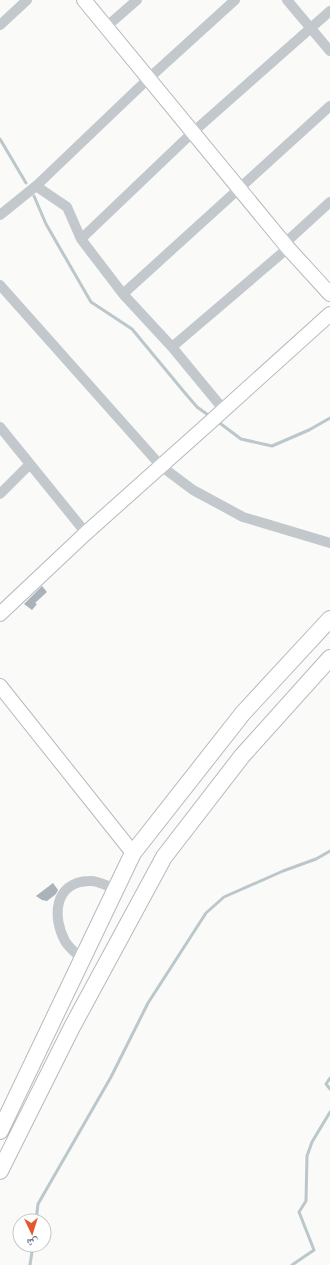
<svg xmlns="http://www.w3.org/2000/svg" width="330" height="1265" font-family="'Exo 2','Noto Naskh Arabic',sans-serif">
<style>
.lines{fill:none;stroke-linecap:round;stroke-linejoin:round}
.stream{stroke:#bbc7cb;stroke-width:3}
.building{fill:#aab3b9}
.secondary-casing{stroke:#b3babf;stroke-width:16}
.primary-casing{stroke:#b5babe;stroke-width:18}
.street{stroke:#c3c8cc;stroke-width:10}
.secondary{stroke:#fff;stroke-width:14}
.primary{stroke:#fff;stroke-width:16}
</style>
<rect width="100%" height="100%" fill="#fafaf8"/>
<g class="lines">
<path class="stream" d="M0,139l26,44
M34,196l12,28 45,78 41,27 53,64 12,14 14,10
M217,421l24,18 31,7 37,-16 21,-12
M330,1078l-4,6 4,5
M36,1221l2,-17 73,-127 37,-74 58,-90 18,-16 59,-26 33,-12 14,-8
M30,1265l3,-20
M292,1265l22,-15 -15,-38 7,-11 1,-45 5,-14 18,-30"/>
</g>
<path class="building" d="M42,586l5,6 -12,11 2,1 -5,6 -8,-6z
M53,883l5,7 -2,4 -9,7 -5,-1 -6,-4z"/>
<g class="lines">
<defs>
<path id="secondary" d="M84,0l204,248 42,46
M0,614l86,-81 121,-108 123,-111
M0,686l133,167"/>
<path id="primary" d="M0,1131l133,-278 110,-140 87,-94
M0,1171l72,-144 92,-170 78,-101 88,-98"/>
</defs>
<use href="#secondary" class="secondary-casing"/>
<use href="#primary" class="primary-casing"/>
<path class="street" d="M287,0l43,51
M0,25l27,-25
M106,27l31,-27
M36,186l31,21 14,32 42,55 49,53 52,63
M0,215l36,-29 112,-107 87,-79
M81,239l111,-106 138,-122
M284,244l46,-42
M0,285l161,181 32,24 50,27 87,26
M123,294l207,-188
M172,347l116,-99
M0,427l86,106
M0,494l30,-30
M82,959c-5,-5 -13,-11 -17,-18 -13,-24 -11,-59 24,-60 9,-1 18,5 26,8"/>
<use href="#secondary" class="secondary"/>
<use href="#primary" class="primary"/>
</g>
<g transform="translate(32 1233) rotate(176)"><circle r="19" fill="#ffffff" stroke="#c1c8cd"/>
<path d="M0-3L7 15L0 10L-7 15Z" fill="#e4572e"/>
<text y="-6" font-size="11" font-weight="bold" text-anchor="middle" fill="#657683">ش</text>
</g>
</svg>
